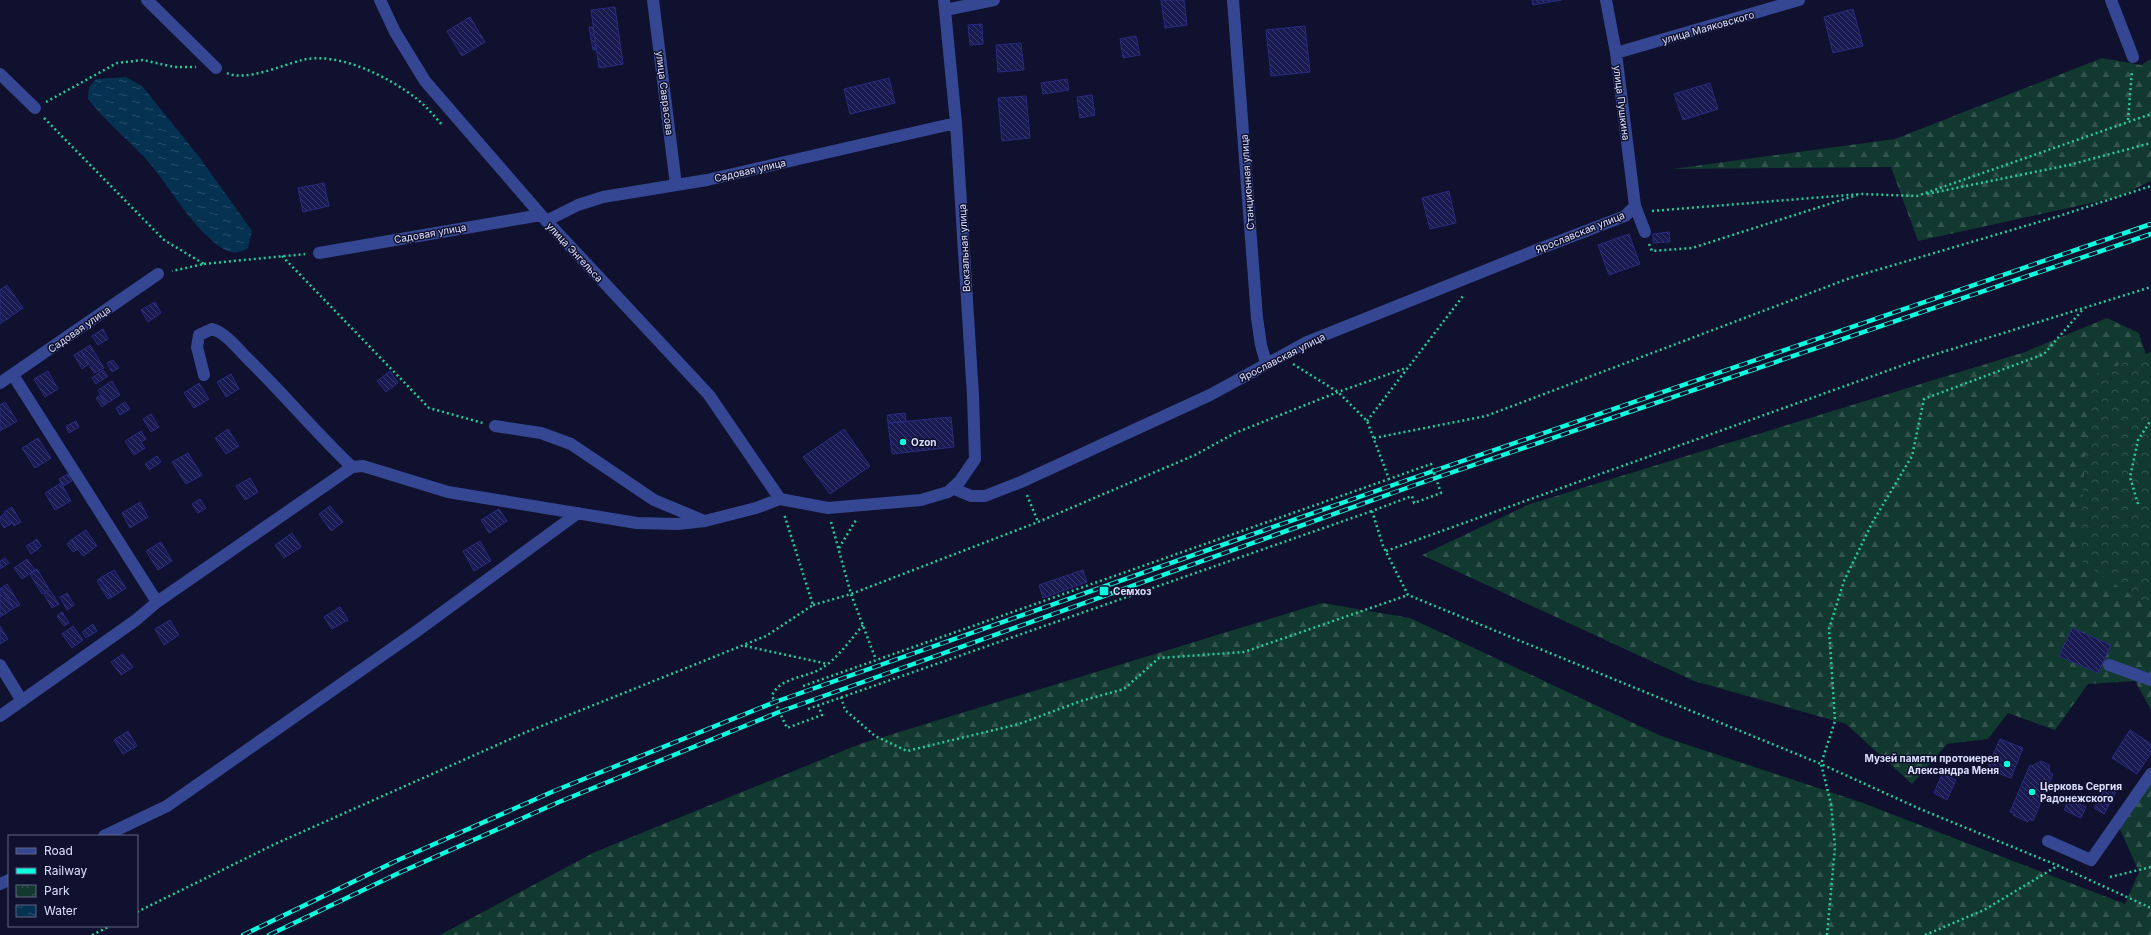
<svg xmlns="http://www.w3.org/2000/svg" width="2151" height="935" font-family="Inter,sans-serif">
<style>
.forest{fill:url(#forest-firs)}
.park{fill:url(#park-crowns)}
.water{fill:url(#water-ripples)}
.building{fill:url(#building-back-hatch);stroke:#292b80}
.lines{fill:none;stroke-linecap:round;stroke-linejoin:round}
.path{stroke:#24cb9b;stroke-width:2.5;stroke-dasharray:2 3;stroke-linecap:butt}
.minor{stroke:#354792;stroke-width:12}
.rail-casing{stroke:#08ffdf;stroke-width:4.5}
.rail{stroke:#0f112e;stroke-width:3;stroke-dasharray:9;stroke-linecap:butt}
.poi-dot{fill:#08ffdf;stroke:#0f112e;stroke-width:1.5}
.labels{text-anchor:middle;stroke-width:3;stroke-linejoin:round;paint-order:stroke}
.street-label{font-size:10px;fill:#dce0ff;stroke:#0f112e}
.poi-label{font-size:10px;font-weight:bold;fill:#dce0ff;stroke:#0f112e;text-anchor:start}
</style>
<defs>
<pattern id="forest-firs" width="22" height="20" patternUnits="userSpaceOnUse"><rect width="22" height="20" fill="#11392f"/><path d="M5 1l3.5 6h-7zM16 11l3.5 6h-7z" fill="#33554e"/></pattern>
<pattern id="park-crowns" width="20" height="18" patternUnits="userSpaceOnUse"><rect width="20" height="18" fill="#11392f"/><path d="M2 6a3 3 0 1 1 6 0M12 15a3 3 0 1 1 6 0" fill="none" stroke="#33554e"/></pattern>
<pattern id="water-ripples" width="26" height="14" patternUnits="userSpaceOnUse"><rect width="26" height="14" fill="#053251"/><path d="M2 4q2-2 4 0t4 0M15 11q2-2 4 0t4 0" fill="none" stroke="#294f6b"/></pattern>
<pattern id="building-back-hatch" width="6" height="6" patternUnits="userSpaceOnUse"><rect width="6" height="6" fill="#191a51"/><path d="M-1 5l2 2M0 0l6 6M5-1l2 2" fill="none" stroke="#3a3b6b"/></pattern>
</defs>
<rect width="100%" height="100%" fill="#0f112e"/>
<path class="forest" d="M2102,58l39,7 10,-6v122l-33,16 -200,44 -27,-74 -219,2 223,-30z
M2107,318l32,15 12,38v339l-16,-29 -47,3 -33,46 -47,-17 -20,26 -41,5 -35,40 -66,-60 -152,-43 -272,-126 108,-51 495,-152z
M1322,603l88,15 251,118 202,67 262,101 14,-32 -20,-45 32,-47v155h-1711l155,-83 265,-108z"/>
<path class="park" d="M2151,352v257l-73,-50 13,-183z"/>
<path class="water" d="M126,77l16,9 58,72 52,73 -4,17c-7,5 -15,6 -23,2 -33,-20 -54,-63 -80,-92 -19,-20 -40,-37 -57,-59l1,-12 7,-8z"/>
<path class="building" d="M1161,0h23l3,25 -22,3z
M1532,0h30l-29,5z
M615,7l8,57 -24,4 -8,-58z
M1853,9l10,37 -30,7 -9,-36z
M470,17l15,25 -23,14 -15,-25z
M982,24l1,20 -13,1 -2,-20z
M1305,26l5,46 -39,4 -5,-46z
M589,27h4l3,23h-3z
M1136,36l4,19 -17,3 -3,-19z
M1021,43l3,27 -26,2 -2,-27z
M889,78l6,25 -45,11 -6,-25z
M1067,79l2,11 -26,4 -2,-11z
M1710,83l8,26 -35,11 -9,-26z
M1092,95l3,20 -15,3 -3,-21z
M1026,96l4,42 -28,3 -4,-43z
M324,183l5,23 -26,6 -5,-24z
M1449,191l7,32 -26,6 -8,-31z
M1669,232l1,10 -17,1v-9z
M1629,234l11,30 -31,11 -11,-30z
M7,285l16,23 -23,16v-34z
M155,302l6,11 -13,9 -7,-12z
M103,329l5,10 -10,6 -6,-9z
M90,345l14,23 -10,5 -13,-22z
M81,351l8,13 -7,5 -8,-14z
M113,360l6,8 -7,4 -5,-9z
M103,370l5,6 -12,8 -4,-6z
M48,371l10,18 -13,8 -11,-18z
M390,371l8,12 -12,9 -9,-11z
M231,374l8,15 -13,8 -9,-15z
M112,381l8,14 -14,9 -8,-14z
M199,383l10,16 -15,9 -10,-15z
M100,395l6,9 -4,3 -6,-9z
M5,402l12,19 -17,10v-26z
M125,402l5,7 -10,6 -4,-7z
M905,413l1,9 -18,1 -1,-8z
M151,414l8,13 -8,5 -8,-13z
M951,417l3,30 -62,7 -4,-31z
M76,421l3,6 -10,6 -3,-7z
M228,429l11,17 -13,8 -11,-16z
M844,429l26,37 -40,28 -27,-37z
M141,431l5,8 -5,3 4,6 -11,7 -9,-14z
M38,438l13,20 -16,10 -13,-20z
M188,453l14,22 -16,9 -14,-22z
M157,456l4,6 -12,8 -4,-6z
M68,474l4,7 -9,5 -4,-7z
M250,478l8,14 -13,8 -9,-14z
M61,483l10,18 -16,9 -10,-17z
M200,499l6,9 -8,5 -6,-9z
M140,502l8,15 -18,11 -8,-15z
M330,506l13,16 -12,9 -12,-17z
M12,507l9,15 -7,4 -10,-14z
M499,509l8,12 -18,12 -8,-13z
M4,514l7,10 -7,4 -4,-7v-4z
M86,530l11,16 -14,10 -12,-16z
M292,533l9,14 -17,11 -9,-13z
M37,539l4,7 -3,3 -5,-7z
M71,540l7,9 -5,3 -6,-8z
M480,541l11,20 -17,10 -11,-20z
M33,542l5,7 -7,5 -5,-8z
M161,542l11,19 -14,9 -12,-19z
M5,558l4,5 -9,6v-8z
M27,559l8,11 -13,9 -8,-11z
M37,569l12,20 -7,5 -12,-20z
M114,570l12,18 -14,9 -12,-19z
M1083,570l4,12 -44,16 -4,-13z
M100,578l12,19 -4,2 -11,-18z
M7,584l13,21 -6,3 -13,-20z
M1,588l13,20 -14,9v-28z
M50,590l9,14 -7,4 -8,-14z
M67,593l7,12 -7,5 -7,-13z
M340,607l8,13 -16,9 -8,-12z
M62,612l7,11 -5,3 -7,-10z
M170,620l9,15 -15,10 -9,-16z
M93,624l4,7 -11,7 -4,-6z
M0,626l8,13 -8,5z
M73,626l10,14 -11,8 -10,-14z
M2072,628l39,17 -13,28 -39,-17z
M123,654l10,13 -12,8 -10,-13z
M2130,730l21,14v9l-14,21 -25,-16z
M128,731l9,15 -14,8 -9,-14z
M2000,739l23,9 -12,30 -24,-9z
M2041,761l8,4 1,8 3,1 -20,47 -4,-2 -1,3 -15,-7 1,-2 -4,-1 20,-47 2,1z
M1942,774l14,6 -9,20 -13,-7z
M2106,787l10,5 -12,22 -10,-6z
M2069,799l17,8 -5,11 -17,-8z"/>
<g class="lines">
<path class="path" d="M227,73c18,9 56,-8 75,-13 36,-9 87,17 115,39 10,8 18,18 26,27
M46,102l71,-39 26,-3 31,7h22
M44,118l120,122 40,24 -32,7
M2128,120l4,-50
M1927,194l142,-29 82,-22
M1652,211l209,-17 56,2 234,-82
M1649,244l3,7 40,-3 165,-53
M282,256l147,152 54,15
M204,264l101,-10
M1293,364l45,28 29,29 22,58 42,-15 10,29 -27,10 -2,-7 -40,15 11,35 25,49 413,169 99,45 139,57 92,42
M1367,421l96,-125
M1374,438l112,-22 364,-138 209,-62 92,-30
M1027,495l11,27
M2138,504l-8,-27 8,-37 13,-20
M831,522l20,72 25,66
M839,548l17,-28
M1386,551l534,-192 231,-72
M813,605l38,-11 187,-72 157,-67 40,-22 103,-41 68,-24
M745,646l83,18
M803,686l586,-207
M841,697l4,13 30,26 32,15 112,-27 62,-23 43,-12 35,-31 85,-6 164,-57
M818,705l4,10 -35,13 -15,-32c7,-19 35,-18 50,-28 16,-10 29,-29 41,-43
M808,709l564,-198
M2110,877l41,-10
M137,912l138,-68 249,-111 242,-97 47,-31 -29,-91
M92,935l18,-9
M1827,935l8,-88 -4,-43 -10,-40 14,-43 -6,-92 15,-48 28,-58 40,-67 12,-57 120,-45 40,-46
M1925,935l59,-25 75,-45"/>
<path class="minor" d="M147,0l69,68
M380,0l15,32 30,49 116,134 168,180 71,104
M653,0l23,185
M1233,0l24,318 4,27 5,18
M1606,0l10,53 19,153 10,26
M2111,0l22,57
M945,10l49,-10
M1616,53l183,-53
M0,74l35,34
M546,221l32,-16 25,-8 104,-17 249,-57
M319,253l222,-38
M13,375l144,227
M204,375l-7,-28 2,-12 13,-6c14,4 26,20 36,30 36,35 68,74 104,108
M0,383l158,-109
M495,426l46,7 30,11 83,56 48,20
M952,488l19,8h14l36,-14 189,-87 97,-53 232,-93 86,-33 10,-10
M780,499l48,9 93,-8 27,-8 12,-11 15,-22 -2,-63 -17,-273 -12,-123
M0,665l22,36
M2109,665l42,15
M0,716l136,-96 21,-18 195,-135 11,-1 85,26 189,31 41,1 27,-3 51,-13 24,-9
M104,836l63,-30 250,-175 161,-118
M2048,841l43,19 60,-86
M0,884l9,-4"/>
<defs>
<path id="rail" d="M243,935l153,-74 158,-70 221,-89 638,-224 738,-254
M269,935l132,-63 158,-70 220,-90 636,-227 736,-251"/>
</defs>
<use href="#rail" class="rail-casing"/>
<use href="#rail" class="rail"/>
</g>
<g class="poi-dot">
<circle cx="903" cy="442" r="4"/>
<rect x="1099" y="586" width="10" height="10" rx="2"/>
<circle cx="2007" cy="764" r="4"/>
<circle cx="2032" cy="792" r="4"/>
</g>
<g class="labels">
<g class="street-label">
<text transform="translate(1708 27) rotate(-16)" y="4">улица Маяковского</text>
<text transform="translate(665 93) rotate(83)" y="4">улица Саврасова</text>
<text transform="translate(1622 103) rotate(83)" y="4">улица Пушкина</text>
<text transform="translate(750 170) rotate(-13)" y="4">Садовая улица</text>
<text transform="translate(1247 182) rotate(-94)" y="4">Станционная улица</text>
<text transform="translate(1580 232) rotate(-22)" y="4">Ярославская улица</text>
<text transform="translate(430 233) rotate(-10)" y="4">Садовая улица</text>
<text transform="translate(964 248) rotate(-93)" y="4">Вокзальная улица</text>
<text transform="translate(575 252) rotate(47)" y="4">улица Энгельса</text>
<text transform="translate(79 329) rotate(-35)" y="4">Садовая улица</text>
<text transform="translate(1282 357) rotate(-27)" y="4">Ярославская улица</text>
</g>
<g class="poi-label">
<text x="911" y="446">Ozon</text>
<text x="1113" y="595">Семхоз</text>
<text x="1999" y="762" text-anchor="end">Музей памяти протоиерея<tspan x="1999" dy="12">Александра Меня</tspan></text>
<text x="2040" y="790">Церковь Сергия<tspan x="2040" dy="12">Радонежского</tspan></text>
</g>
</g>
<rect x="8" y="835" width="130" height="92" fill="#0f112e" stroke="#616482"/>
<rect x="16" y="848" width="20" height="6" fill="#354792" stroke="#616482"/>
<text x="44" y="855" font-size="12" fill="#dce0ff">Road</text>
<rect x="16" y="868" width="20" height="6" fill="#08ffdf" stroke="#616482"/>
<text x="44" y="875" font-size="12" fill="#dce0ff">Railway</text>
<rect x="16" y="885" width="20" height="12" fill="url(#park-crowns)" stroke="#616482"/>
<text x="44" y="895" font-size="12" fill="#dce0ff">Park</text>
<rect x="16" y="905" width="20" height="12" fill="url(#water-ripples)" stroke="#616482"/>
<text x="44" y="915" font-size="12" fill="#dce0ff">Water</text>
</svg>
